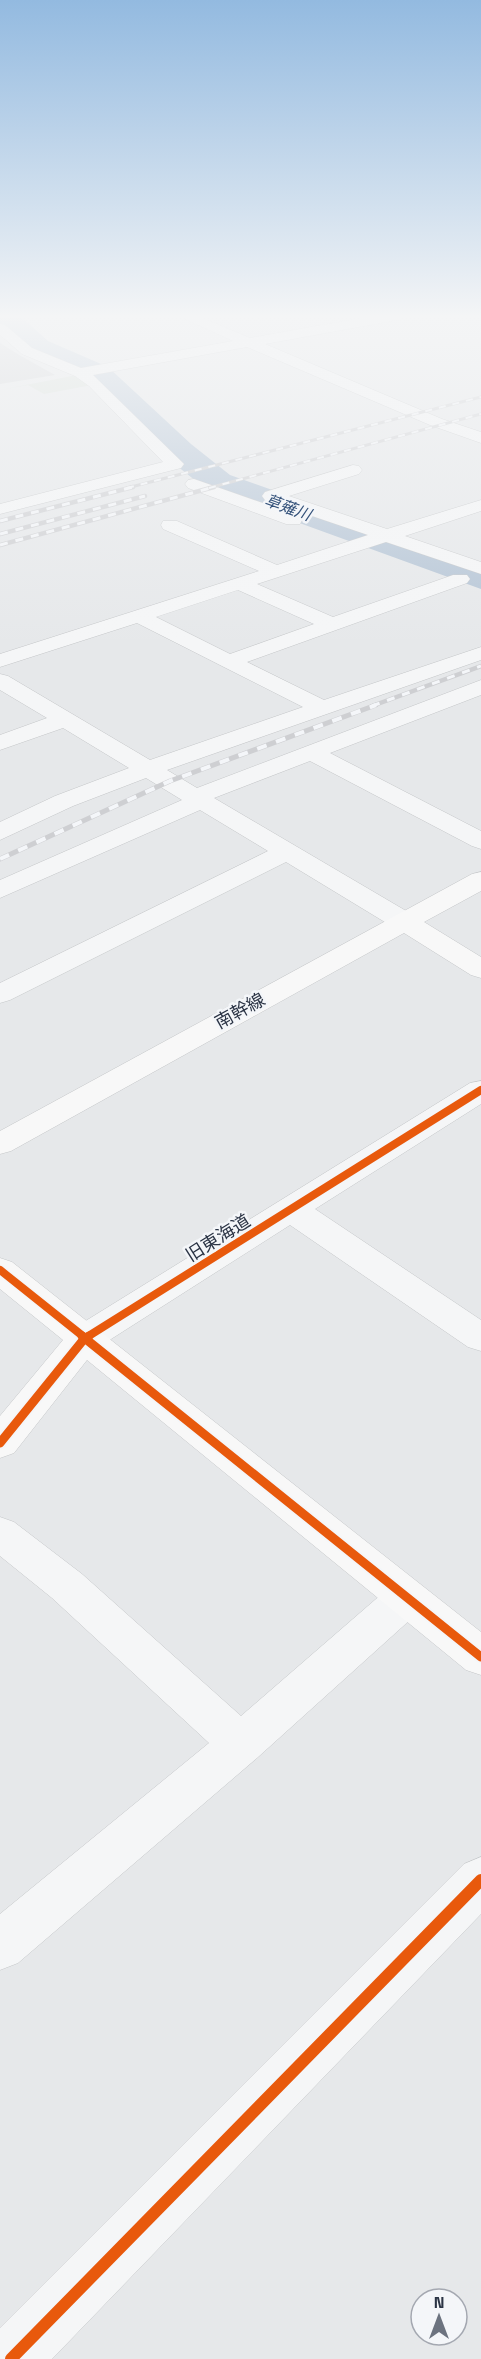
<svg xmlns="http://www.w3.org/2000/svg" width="481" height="2359" font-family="'Space Grotesk','Noto Sans JP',sans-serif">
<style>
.green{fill:#d6ded6}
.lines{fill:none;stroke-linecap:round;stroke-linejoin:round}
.river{fill:#b4c4d5;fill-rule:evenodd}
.building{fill:#ced0d3}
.street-casing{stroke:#c4c6c8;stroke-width:1}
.secondary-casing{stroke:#c4c6c8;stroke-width:1}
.street{fill:#f5f6f7;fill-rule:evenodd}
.secondary{fill:#f8f8f8;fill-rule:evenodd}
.rail-far2-casing{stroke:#cecfd2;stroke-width:3}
.rail-far1-casing{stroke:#cecfd2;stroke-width:4.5}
.rail-casing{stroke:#cecfd2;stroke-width:5}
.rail-far2{stroke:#f4f6f9;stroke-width:2;stroke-dasharray:7;stroke-linecap:butt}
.rail-far1{stroke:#f4f6f9;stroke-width:3;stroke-dasharray:8;stroke-linecap:butt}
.rail{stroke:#f4f6f9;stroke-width:4;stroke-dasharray:10;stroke-linecap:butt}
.cycleway-far2-casing{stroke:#f4f6f9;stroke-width:11}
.cycleway-far1-casing{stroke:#f4f6f9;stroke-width:13}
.cycleway-casing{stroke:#f4f6f9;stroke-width:16}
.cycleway-far2{stroke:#e8590c;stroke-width:8}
.cycleway-far1{stroke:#e8590c;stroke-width:9}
.cycleway{stroke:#e8590c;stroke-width:12}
.labels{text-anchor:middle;stroke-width:5;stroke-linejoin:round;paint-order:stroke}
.far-water-label{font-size:16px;font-style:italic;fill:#34527a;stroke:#f4f6f9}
.street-label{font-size:18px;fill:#2b3445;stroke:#f4f6f9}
</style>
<rect width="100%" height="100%" fill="#e6e8ea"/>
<path class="green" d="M77,375l15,10 -48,9 -16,-9 -28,5z"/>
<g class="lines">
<path class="river" d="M0,316h20l28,25 60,26 83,77 39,31 251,89v25l-275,-100 -39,-31 -81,-79 -58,-26 -28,-25z"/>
</g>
<path class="building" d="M0,343l21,13 34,19 -55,9z"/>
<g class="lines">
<defs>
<path id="street" d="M179,316h19l52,22 123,-22h31l-7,4 -132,24 177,75 39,13v11l-51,-18 -183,-78 -154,28 91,89 -3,4 -181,46v-10l163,-42 -74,-76 -14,-10 -53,-22 -22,-19v-11l5,1 27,23 49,20 152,-27z
M353,465l6,1 3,4 -3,4 -70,22 98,33 94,-29v11l-76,25 76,26v12l-95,-32 -129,42 76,33 120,-42h14l3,4 -3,4 -220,79 77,38 157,-53v13l-314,110 30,18 284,-108v15l-151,58 151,78v18l-9,-3 -162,-85 -96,37 199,117 4,6 -4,6 -10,2 -10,-2 -107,-65 -276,138 -10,3v-20l268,-132 -68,-41 -200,88v-18l182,-80 -36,-22 -73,28 -73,34v-18l55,-26 74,-28 -66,-40 -63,22v-15l47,-17 -47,-28v-16l8,2 142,84 153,-53 -166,-84 -137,44v-13l259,-83 -96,-42 -2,-4 2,-4h14l100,44 91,-30 -103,-35 -3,-4 3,-4zM238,590l76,34 -84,30 -74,-37z
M194,479l106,37 2,4 -2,4h-14l-98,-36 -3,-4 3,-4z
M481,1081v23l-166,105 166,111v31l-13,-4 -178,-122 -193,123 -13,4 -13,-4 -5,-9 5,-9 399,-247z
M0,1517l14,5 68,52 159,142 150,-130 15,-5 15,5 6,12 -6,12 -164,148 -239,205 -18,7v-56l209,-171 -157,-145 -52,-42z
M481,1857v57l-429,445h-52v-31l464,-464z"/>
<path id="secondary" d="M481,872v19l-57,31 57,35v21l-10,-3 -67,-42 -393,218 -11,3v-23l472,-257z
M0,1258l12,4 469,370v43l-15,-5 -379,-310 -73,93 -14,5v-42l63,-76 -63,-51z"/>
</defs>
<use href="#street" class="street-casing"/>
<use href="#secondary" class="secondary-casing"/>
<use href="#street" class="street"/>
<use href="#secondary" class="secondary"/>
<defs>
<path id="rail-far2" d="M127,488l354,-91
M209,488l272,-74"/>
<path id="rail-far1" d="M0,521l133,-34
M0,534l145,-38
M0,545l214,-58
M372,706l109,-40"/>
<path id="rail" d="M0,859l170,-78 206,-76"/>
</defs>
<use href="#rail-far2" class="rail-far2-casing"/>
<use href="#rail-far1" class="rail-far1-casing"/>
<use href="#rail" class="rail-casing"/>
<use href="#rail-far2" class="rail-far2"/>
<use href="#rail-far1" class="rail-far1"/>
<use href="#rail" class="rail"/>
<defs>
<path id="cycleway-far2" d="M0,1270l84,67
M87,1337l394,-247"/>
<path id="cycleway-far1" d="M82,1336l399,321
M0,1443l84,-104 5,-3"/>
<path id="cycleway" d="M11,2359l470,-479"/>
</defs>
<use href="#cycleway-far2" class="cycleway-far2-casing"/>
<use href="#cycleway-far1" class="cycleway-far1-casing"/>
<use href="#cycleway" class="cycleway-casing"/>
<use href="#cycleway-far2" class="cycleway-far2"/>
<use href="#cycleway-far1" class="cycleway-far1"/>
<use href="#cycleway" class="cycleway"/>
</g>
<linearGradient id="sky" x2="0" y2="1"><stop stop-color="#93bae0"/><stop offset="0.49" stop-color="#f4f5f6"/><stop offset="1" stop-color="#f4f5f6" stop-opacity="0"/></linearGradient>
<rect width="481" height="646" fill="url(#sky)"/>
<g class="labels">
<g class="far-water-label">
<text transform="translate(288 507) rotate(20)" y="6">草薙川</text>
</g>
<g class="street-label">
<text transform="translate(240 1011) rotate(-29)" y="6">南幹線</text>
<text transform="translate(218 1238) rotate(-32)" y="6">旧東海道</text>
</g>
</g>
<g transform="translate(439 2317)"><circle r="28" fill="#f4f6f9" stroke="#a4a8b1" stroke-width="1.5"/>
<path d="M0-4.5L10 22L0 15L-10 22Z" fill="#6c737f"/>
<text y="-9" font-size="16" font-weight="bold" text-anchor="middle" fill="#2b3445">N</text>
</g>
</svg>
